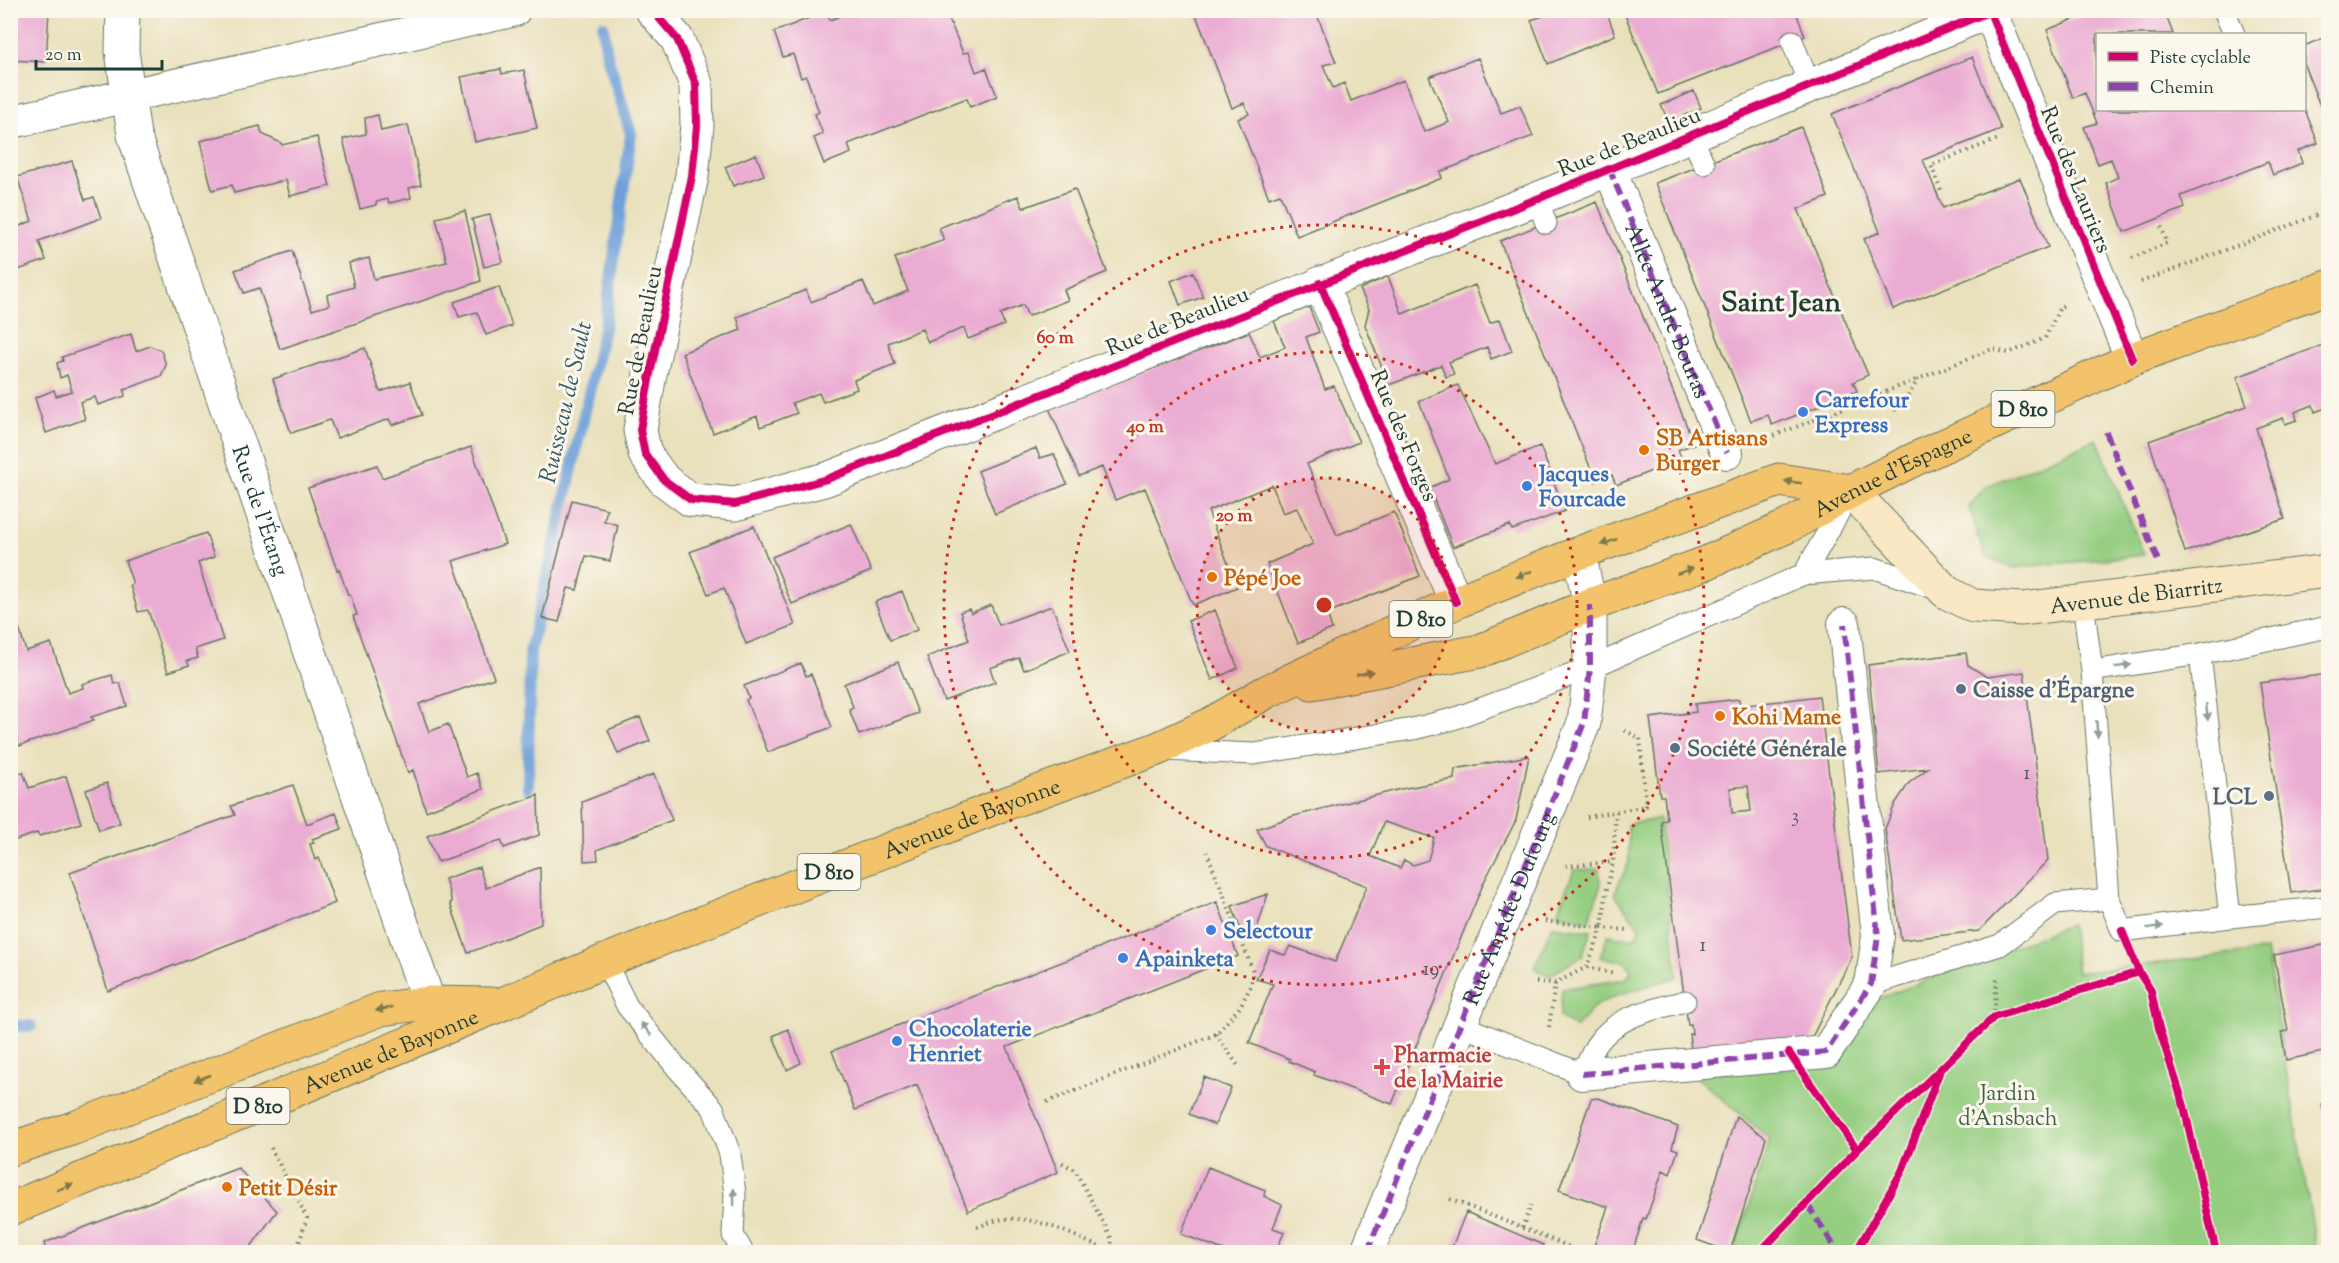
<svg xmlns="http://www.w3.org/2000/svg" width="2339" height="1263" font-family="'Sorts Mill Goudy',serif">
<style>
.green{fill:#95ce81;stroke:#5a865a;stroke-width:1.5}
.lines{fill:none;stroke-linecap:round;stroke-linejoin:round}
.stream{stroke:#6ea0d9;stroke-width:12}
.building{fill:#ebacd3;fill-rule:evenodd}
.service-casing{stroke:#667664;stroke-width:23}
.pedestrian-casing{stroke:#667664;stroke-width:34}
.minor-casing{stroke:#667664;stroke-width:35}
.tertiary-casing{stroke:#667664;stroke-width:35}
.secondary-casing{stroke:#667664;stroke-width:35}
.primary-casing{stroke:#667664;stroke-width:35}
.path{stroke:#667664;stroke-width:4;stroke-dasharray:1.5 4.5;stroke-linecap:butt}
.service{stroke:#fff;stroke-width:21}
.pedestrian{stroke:#fff;stroke-width:32}
.minor{stroke:#fff;stroke-width:33}
.tertiary{stroke:#fff;stroke-width:33}
.secondary{stroke:#fae7c3;stroke-width:33}
.primary{stroke:#f2c36a;stroke-width:33}
.quiet{stroke:#8e44ad;stroke-width:6;stroke-dasharray:12 6;stroke-linecap:butt}
.cycleway-casing{stroke:#fbf7ec;stroke-width:11}
.cycleway{stroke:#d6006c;stroke-width:8}
.oneway{fill:#7e794c}
.oneway2{fill:#8f9e9a}
.ring{fill:none;stroke:#c8321e;stroke-width:3;stroke-dasharray:3 6}
.shop-dot{fill:#3f7fe0;stroke:#fbf7ec;stroke-width:2}
.food-dot{fill:#e8710a;stroke:#fbf7ec;stroke-width:2}
.service-dot{fill:#5c6f8a;stroke:#fbf7ec;stroke-width:2}
.health-dot{fill:#e0444e;stroke:#fbf7ec;stroke-width:2}
.labels{text-anchor:middle;stroke-width:6;stroke-linejoin:round;paint-order:stroke}
.number-label{font-size:20px;fill:#52595c}
.shield{fill:#fbf7ec;stroke:#61756b;stroke-width:1.5}
.shield-label{font-size:21px;font-weight:bold;fill:#1f3d34}
.street-label{font-size:22px;fill:#1f3d34;stroke:#fbf7ec}
.shop-label{font-size:22px;font-weight:bold;fill:#366cbe;stroke:#fbf7ec;text-anchor:start}
.food-label{font-size:22px;font-weight:bold;fill:#c56008;stroke:#fbf7ec;text-anchor:start}
.service-label{font-size:22px;font-weight:bold;fill:#4e5e75;stroke:#fbf7ec;text-anchor:start}
.health-label{font-size:22px;font-weight:bold;fill:#be3a42;stroke:#fbf7ec;text-anchor:start}
.park-label{font-size:22px;fill:#3c6147;stroke:#fbf7ec}
.water-label{font-size:24px;font-style:italic;fill:#375b66;stroke:#fbf7ec}
.district-label{font-size:28px;font-weight:bold;fill:#1f3d34;stroke:#fbf7ec}
.centre{fill:#c8321e;stroke:#fbf7ec;stroke-width:3}
.ring-label{font-size:18px;text-anchor:middle;font-weight:bold;fill:#c8321e;stroke:#fbf7ec;stroke-width:6;stroke-linejoin:round;paint-order:stroke}
</style>
<rect width="100%" height="100%" fill="#fbf7ec"/>
<filter id="ink" filterUnits="userSpaceOnUse"><feTurbulence type="fractalNoise" baseFrequency=".0167" numOctaves="2"/><feDisplacementMap in="SourceGraphic" scale="12" xChannelSelector="R" yChannelSelector="G"/><feConvolveMatrix kernelMatrix="1 2 1 2 8 2 1 2 1" color-interpolation-filters="sRGB"/></filter>
<filter id="wash" filterUnits="userSpaceOnUse"><feTurbulence type="fractalNoise" baseFrequency=".008" numOctaves="4" result="noise"/><feDisplacementMap in="SourceGraphic" scale="24" xChannelSelector="R" yChannelSelector="G"/><feGaussianBlur stdDeviation="1.35" result="paint"/><feColorMatrix in="noise" values="0 0 0 0 0 0 0 0 0 0 0 0 0 0 0 0 0 1.4 0 .05"/><feComposite in="paint" operator="in"/></filter>
<g filter="url(#wash)">
<rect width="100%" height="100%" fill="#e9e0bc"/>
<path class="green" d="M2097,439l47,116 -133,13 -26,-12 -16,-49 16,-20z
M1659,819l19,158 -57,17 -25,11 -21,23 -15,-11 2,-28 64,-10 5,-8 -5,-9 -26,-5 8,-22 26,4 6,-11 -26,-34 15,-32 -1,-38z
M1599,869l1,18 -11,34 -32,-8 17,-43z
M2071,924l6,49 189,-23 51,302h-583l36,-113 -76,-64 139,-16 37,-57z
M1552,926l39,5 -9,25 -33,20 -15,-8z"/>
<g class="lines">
<path class="stream" d="M528,788l2,-136 75,-329 26,-189 -24,-79 -4,-29
M10,1026h21"/>
</g>
<g id="blocks">
<path class="building" d="M10,10h39l-3,52 -36,-2z
M855,10h97l2,6 -5,3 14,34 6,-1 7,20 10,-4 11,28 -27,11 -3,-9 -119,46 3,9 -27,11 -10,-26 9,-4 -8,-20 4,-2 -13,-36 -5,2 -8,-24 -10,3 -9,-25 53,-21 3,9z
M1194,10h121l21,52 -13,3 10,23 11,-5 7,18 53,-21 20,52 25,-10 -20,-45 49,-19 23,55 19,-7 13,30 -93,36 2,6 -145,58 -17,-42 -11,4 -31,-79 11,-5 -5,-11 -12,5z
M1541,10h65l9,25 -67,29 -17,-44 12,-4z
M1623,10h172l10,26 -147,58z
M2097,10h67l9,24h-76v76h208l13,33 -20,8 4,12 -29,12 -5,-13 -87,34 4,12 -61,24 -18,-49 12,-6 -7,-18 -13,5 -14,-37 13,-4 -12,-30 -12,5 -26,-68z
M2328,36v90l-24,-61v-19z
M1972,57l29,72 -78,31 20,48 77,-30 28,69 -155,62 -29,-70 16,-7 -48,-118z
M501,69l1,5 22,-4 13,58 -62,14 -14,-65z
M1694,91l7,17 -32,14 -8,-17z
M378,115l3,16 27,-6 13,60 -12,3 2,10 -22,5 -1,-4 -12,3v3l-16,4 -17,-70 23,-5 -1,-16z
M260,126l2,8 19,9 1,2 35,-8 13,49 -40,10 -4,-16 -52,13 -2,-8 -20,5 -12,-49z
M1801,127l27,70 -30,12 70,166 -15,7 4,9 -85,34 -4,-10 -17,6 -96,-238z
M756,154l8,21 -31,11 -8,-19z
M72,161l13,39 9,-3 7,21 -62,23 7,19 -36,13v-43l22,-9 -15,-44z
M1075,189l32,83 -43,18 4,10 -40,16 -5,-11 -23,9 4,11 -36,14 -4,-11 -36,14 -6,-13 -34,14 7,21 -41,16 3,9 -34,13 -4,-9 -27,10 5,10 -37,14 -3,-11 -44,17 -31,-80 59,-23 -4,-13 69,-27 5,12 52,-21 10,25 35,-15 -13,-33 49,-18 -5,-12 79,-32 5,12z
M1597,202l97,242 -16,6 4,9 -66,26 -4,-10 -16,7 -96,-241z
M465,211l16,70 -201,68 -21,-61 -15,5 -9,-23 57,-19 20,59 17,-5 -2,-10 27,-8 -5,-24 20,-5 5,21 73,-17 -11,-44z
M490,215l13,47 -19,5 -12,-48z
M1193,272l10,25 -23,8 -9,-24z
M1388,276l14,38 73,-29 15,38 10,-4 12,32 -21,8 -4,-12 -38,15 5,12 -8,3 -5,-12 -52,20 -24,-60 4,-16 -9,-20z
M499,287l13,39 -26,9 -9,-23 -18,5 -5,-15z
M1309,307l10,25 -13,5 19,52 9,-3 25,56 -52,22 30,71 57,-23 26,64 -93,37 5,16 -34,14 -31,-79 46,-20 -16,-36 -14,5 -11,-28 -64,26 29,76 -44,18 -48,-117 -30,12 -13,-33 -23,9 -30,-68 200,-76 11,25 25,-10 -11,-26z
M131,334l5,17 14,-5 11,4 5,15 -5,11 -37,14 1,6 -27,9 -3,-8 -15,5 5,17 -39,14 -11,-35 19,-8 2,6 16,-5 -5,-16 -7,3 -3,-15 6,-2 -1,-4z
M2328,343v64l-13,5 -2,-7 -18,7 2,8 -12,4 -2,-6 -27,10 29,91 -100,33 -36,-111 98,-35 -10,-29z
M365,348l15,44 30,-10 12,33 -30,10 -3,-6 -52,19 -7,-18 -39,13 -18,-54z
M1458,385l37,79 45,-18 25,65 -53,19 -2,-5 -57,22 -24,-59 20,-9 -30,-78z
M471,447l34,97 -52,17 41,117 -75,26 10,28 19,-8 19,53 10,-4 6,16 -57,22 -13,-41 -5,3 -55,-157 4,-1 -7,-21 -2,1 -9,-26 -2,1 -29,-82 69,-23 5,13z
M1036,448l4,10 14,-4 13,30 -72,30 -17,-43z
M572,500l35,9 -3,12 14,4 -8,36 -24,-5 -9,34 -9,-2 -9,34 -17,-4z
M851,524l20,47 -79,33 -20,-47z
M754,526l41,99 -49,19 -22,-56 -16,6 -18,-42z
M206,533l8,24 -16,6 25,77 -28,9 3,9 -11,3 2,4 -21,7 -20,-62 -10,2 -8,-27 3,-1 -8,-23z
M902,591l15,39 -27,10 -15,-38z
M991,605l8,20 53,-19 18,45 -46,19 -5,-12 -29,10 5,14 -51,19 -17,-44 42,-17 -9,-28 9,-3 2,4z
M1215,610l23,58 -26,12 -24,-59z
M17,622l9,29 25,-8 17,50 15,-5 -1,-4 30,-9 2,9 6,-1 7,23 -36,11 3,3 -75,26 -9,-31v-90z
M1966,653l2,12 19,12 37,-5 24,188 -69,71 -78,9 -16,-111 10,-25 14,-21 19,-15 -49,6 -11,-109z
M898,662l20,51 -59,22 -10,-26 4,-2 -9,-23z
M801,663l5,13 5,-2 21,53 -64,25 -22,-52 3,-2 -5,-12z
M2328,674v214l-37,5 -31,-210z
M1819,696l33,261 -43,86 -117,13 -3,-22h3l-1,-10 -3,1 -27,-204 6,-1 -3,-24h-4l-10,-78 46,-6 -1,-8 44,-5 1,7zM1748,786l3,25 -19,2 -2,-25z
M640,717l10,24 -32,13 -10,-24z
M1529,756l-13,64 -32,62 -92,222 -78,-29 1,-3 -26,-11 1,-2 -41,-16 24,-59 -17,-5 14,-29 15,5 5,-9 45,16 32,-76 -101,-40 -9,-17 37,-13 107,-27 53,-10 1,-10zM1384,822l50,16 -6,22 -15,5 -9,-5 -4,8 -30,-12z
M23,772l6,16 37,-12 15,47 -42,13 -2,-3 -27,9v-65z
M654,774l18,46 -75,30 1,10 -14,1 -2,-59z
M107,783l13,40 -21,7 -13,-40z
M293,785l14,39 29,-11 6,16 -30,10 2,4 -4,1 5,16 4,-2 16,45 -227,88 -38,-118 165,-58 -4,-9z
M538,795l1,40 -35,13 -3,-8 -63,22 -11,-26z
M479,867l7,21 54,-21 1,57 -73,29 -18,-50 2,-1 -7,-23z
M1268,894l-14,44 -9,3 -13,-35z
M1217,902l21,54 -231,91 51,125 -90,39 -51,-126 -62,25 -23,-59z
M2328,944v32l-3,1 3,19v55l-42,9 -5,-28 7,-1 -14,-76z
M788,1029l13,34 -14,7 -14,-34z
M1204,1077l27,11 -16,37 -26,-11z
M1598,1098l80,29 -6,21 6,2 -8,24 -7,-4 -17,49 -3,-1 -9,29 13,5h-55l16,-45 -49,-17 32,-91z
M2328,1103v29l-6,-28z
M1736,1116l30,22 -36,114 -33,-12z
M1208,1167l57,23 -1,6 18,9 -9,23 11,4 -8,20 -15,-2v2h-32l-48,-18z
M238,1168l39,43 -30,41h-201l-2,-9z
M1466,1212l77,33 -3,7h-90z"/>
</g>
</g>
<g filter="url(#ink)">
<use href="#blocks" fill-opacity="0" stroke="#667664" stroke-width="1.5"/>
<g class="lines">
<defs>
<path id="service" d="M2224,10l10,24
M1792,41l18,45
M1691,135l13,29
M1537,199l9,24
M1804,574l44,-78
M2083,603l9,68 108,-17 128,-27
M2200,654l30,263
M2092,671l17,228 13,32 108,-14 98,-10
M1164,750l90,4 159,-25 40,-10 137,-51 214,-94 70,-6 66,22
M605,961l22,45 50,62 36,40 17,46 5,40 -2,41 10,17
M1870,985l130,-40 55,-41 54,-5
M1460,1025l122,49c5,-9 9,-21 15,-30 20,-29 56,-34 88,-43"/>
<g id="pedestrian">
<path id="s1" d="M1609,168l118,285"/>
<path d="M1582,1074l244,-22 45,-68 7,-48 -34,-312"/>
</g>
<g id="minor">
<path id="s2" d="M123,10l-1,41 12,84 295,868"/>
<path d="M652,10l25,29 19,45 1,42 -5,50 -42,198 -10,56 5,24 19,26 27,20 44,4 92,-25 710,-280 456,-189"/>
<path d="M1990,12l142,347"/>
<path d="M10,122l504,-112"/>
<path d="M1320,283l136,319"/>
<path d="M1367,1252l217,-529 6,-55v-63"/>
</g>
<path id="tertiary" d="M1579,553l11,52"/>
<g id="secondary">
<path id="s3" d="M1851,491l95,101 27,14 49,3 306,-38"/>
</g>
<g id="primary">
<path id="s4" d="M1312,683l168,-32 110,-46 116,-42 82,-37 63,-35 64,-32 217,-100 196,-72"/>
<path d="M10,1149l64,-21 307,-119 48,-6 62,1"/>
<path id="s5" d="M10,1209l595,-248 402,-158 150,-54 52,-24 57,-33 190,-90 123,-49 200,-73 72,11"/>
</g>
</defs>
<use href="#service" class="service-casing"/>
<use href="#pedestrian" class="pedestrian-casing"/>
<use href="#minor" class="minor-casing"/>
<use href="#tertiary" class="tertiary-casing"/>
<use href="#secondary" class="secondary-casing"/>
<use href="#primary" class="primary-casing"/>
<path class="path" d="M1936,193l5,-2 -10,-26 70,-27
M2132,258l35,-15 -7,-20
M2141,282l187,-71
M1860,403l24,5 10,-3
M1896,411l-2,-6 12,-5 12,-21 74,-30 17,4 36,-15 15,-31 7,-3
M1763,440l155,-61
M1587,817l59,-11 -6,-68 -18,-9
M1566,866l47,-4
M1545,921l57,7 4,-35 7,-31 3,-50
M1587,967l27,7
M1536,982l19,1 32,-16 15,-39 27,2
M1994,1017l3,-38
M1549,1027l6,-44
M1216,1034l23,33
M1047,1102l169,-68 23,-26 12,-22 2,-15 -46,-119
M271,1148l36,70 -11,34
M1450,1199l120,48 -2,5
M977,1227c9,-3 18,-7 27,-8 38,-3 73,19 107,33l1,-13 -37,-69 -14,-8
M1522,1228l9,-23"/>
<use href="#service" class="service"/>
<use href="#pedestrian" class="pedestrian"/>
<use href="#minor" class="minor"/>
<use href="#tertiary" class="tertiary"/>
<use href="#secondary" class="secondary"/>
<use href="#primary" class="primary"/>
<g class="quiet">
<path d="M1609,168l118,285"/>
<path d="M2106,432l52,129"/>
<path d="M1582,1074l244,-22 45,-68 7,-48 -34,-312"/>
<path d="M1807,1204l31,48"/>
<path id="s6" d="M1367,1252l217,-529 6,-55v-63"/>
</g>
<defs>
<path id="cycleway" d="M652,10l25,29 19,45 1,42 -5,50 -42,198 -10,56 5,24 19,26 27,20 44,4 92,-25 710,-280 456,-189
M1990,12l142,347
M1320,283l136,319
M2122,931l17,41 12,19 8,37 25,78 32,146
M1789,1053l68,97
M1760,1252l97,-102 137,-133 145,-45
M1856,1252l46,-81 37,-98"/>
</defs>
<use href="#cycleway" class="cycleway-casing"/>
<use href="#cycleway" class="cycleway"/>
</g>
<defs><path id="oneway-solid" d="M-6-.8H1V-3.2L6.5 0L1 3.2V.8H-6Z" transform="scale(1.5)"/></defs>
<g class="oneway">
<use href="#oneway-solid" transform="translate(1793 482) rotate(-172)"/>
<use href="#oneway-solid" transform="translate(1609 542) rotate(160)"/>
<use href="#oneway-solid" transform="translate(1685 571) rotate(-20)"/>
<use href="#oneway-solid" transform="translate(1524 574) rotate(159)"/>
<use href="#oneway-solid" transform="translate(1365 673) rotate(-11)"/>
<use href="#oneway-solid" transform="translate(384 1009) rotate(168)"/>
<use href="#oneway-solid" transform="translate(202 1078) rotate(159)"/>
<use href="#oneway-solid" transform="translate(65 1187) rotate(-23)"/>
</g>
<g class="oneway2">
<use href="#oneway-solid" transform="translate(2123 666) rotate(-9)"/>
<use href="#oneway-solid" transform="translate(2207 712) rotate(84)"/>
<use href="#oneway-solid" transform="translate(2097 729) rotate(86)"/>
<use href="#oneway-solid" transform="translate(2155 927) rotate(-7)"/>
<use href="#oneway-solid" transform="translate(646 1029) rotate(-129)"/>
<use href="#oneway-solid" transform="translate(734 1197) rotate(-91)"/>
</g>
</g>
<circle cx="1324" cy="605" r="127" fill="#c8321e" fill-opacity=".12"/>
<g class="ring">
<circle cx="1324" cy="605" r="127"/>
<circle cx="1324" cy="605" r="253"/>
<circle cx="1324" cy="605" r="380"/>
</g>
<g class="shop-dot">
<circle cx="1803" cy="412" r="6"/>
<circle cx="1527" cy="486" r="6"/>
<circle cx="1211" cy="930" r="6"/>
<circle cx="1123" cy="958" r="6"/>
<circle cx="897" cy="1041" r="6"/>
</g>
<g class="food-dot">
<circle cx="1644" cy="450" r="6"/>
<circle cx="1212" cy="577" r="6"/>
<circle cx="1720" cy="716" r="6"/>
<circle cx="227" cy="1187" r="6"/>
</g>
<g class="service-dot">
<circle cx="1961" cy="689" r="6"/>
<circle cx="1675" cy="748" r="6"/>
<circle cx="2269" cy="796" r="6"/>
</g>
<path class="health-dot" d="M1379 1058h6v6h6v6h-6v6h-6v-6h-6v-6h6z"/>
<g class="labels">
<g class="number-label">
<text x="2027" y="779">1</text>
<text x="1795" y="822">3</text>
<text x="1703" y="951">1</text>
<text x="1431" y="975">19</text>
</g>
<g class="shield">
<rect x="1991.5" y="391" width="63" height="36" rx="4.5"/>
<rect x="1389.5" y="601" width="63" height="36" rx="4.5"/>
<rect x="797.5" y="854" width="63" height="36" rx="4.5"/>
<rect x="226.5" y="1088" width="63" height="36" rx="4.5"/>
</g>
<g class="shield-label">
<text x="2023" y="416">D 810</text>
<text x="1421" y="626">D 810</text>
<text x="829" y="879">D 810</text>
<text x="258" y="1113">D 810</text>
</g>
<g class="street-label">
<text transform="translate(1629 141) rotate(-22)" y="8">Rue de Beaulieu</text>
<text transform="translate(2077 179) rotate(68)" y="8">Rue des Lauriers</text>
<text dy="8" stroke="none"><textPath href="#s1" startOffset="154">Allée André Bouras</textPath></text>
<text transform="translate(1177 320) rotate(-22)" y="8">Rue de Beaulieu</text>
<text transform="translate(639 340) rotate(-79)" y="8">Rue de Beaulieu</text>
<text transform="translate(1405 435) rotate(67)" y="8">Rue des Forges</text>
<text dy="8" stroke="none"><textPath href="#s4" startOffset="621">Avenue d'Espagne</textPath></text>
<text dy="8" stroke="none"><textPath href="#s2" startOffset="522">Rue de l'Étang</textPath></text>
<text dy="8" stroke="none"><textPath href="#s3" startOffset="333">Avenue de Biarritz</textPath></text>
<text dy="8" stroke="none"><textPath href="#s5" startOffset="1038">Avenue de Bayonne</textPath></text>
<text dy="8" stroke="none"><textPath href="#s6" startOffset="372">Rue Amédée Dufourg</textPath></text>
<text dy="8" stroke="none"><textPath href="#s5" startOffset="412">Avenue de Bayonne</textPath></text>
</g>
<g class="shop-label">
<text x="1815" y="407">Carrefour<tspan x="1815" dy="25">Express</tspan></text>
<text x="1539" y="481">Jacques<tspan x="1539" dy="25">Fourcade</tspan></text>
<text x="1223" y="938">Selectour</text>
<text x="1135" y="966">Apainketa</text>
<text x="909" y="1036">Chocolaterie<tspan x="909" dy="25">Henriet</tspan></text>
</g>
<g class="food-label">
<text x="1656" y="445">SB Artisans<tspan x="1656" dy="25">Burger</tspan></text>
<text x="1224" y="585">Pépé Joe</text>
<text x="1732" y="724">Kohi Mame</text>
<text x="239" y="1195">Petit Désir</text>
</g>
<g class="service-label">
<text x="1973" y="697">Caisse d'Épargne</text>
<text x="1687" y="756">Société Générale</text>
<text x="2257" y="804" text-anchor="end">LCL</text>
</g>
<g class="health-label">
<text x="1394" y="1062">Pharmacie<tspan x="1394" dy="25">de la Mairie</tspan></text>
</g>
<g class="park-label">
<text x="2008" y="1100">Jardin<tspan x="2008" dy="25">d'Ansbach</tspan></text>
</g>
<g class="water-label">
<text transform="translate(565 402) rotate(-77)" y="8">Ruisseau de Sault</text>
</g>
<g class="district-label">
<text x="1781" y="311">Saint Jean</text>
</g>
</g>
<circle cx="1324" cy="605" r="9" class="centre"/>
<g class="ring-label">
<text x="1055" y="343">60 m</text>
<text x="1145" y="432">40 m</text>
<text x="1234" y="521">20 m</text>
</g>
<rect width="2339" height="1263" fill="none" stroke="#fbf7ec" stroke-width="36"/>
<rect x="2096" y="33" width="210" height="78" fill="#fbf7ec" stroke="#a3ada2" stroke-width="1.5"/>
<rect x="2108" y="52" width="30" height="9" fill="#d6006c" stroke="#a3ada2" stroke-width="1.5"/>
<text x="2150" y="63" font-size="18" fill="#1f3d34">Piste cyclable</text>
<rect x="2108" y="82" width="30" height="9" fill="#8e44ad" stroke="#a3ada2" stroke-width="1.5"/>
<text x="2150" y="93" font-size="18" fill="#1f3d34">Chemin</text>
<path d="M36 60v9h126v-9" fill="none" stroke="#1f3d34" stroke-width="3"/>
<text x="45" y="60" font-size="18" fill="#1f3d34" stroke="#fbf7ec" stroke-width="4.5" paint-order="stroke">20 m</text>
</svg>
